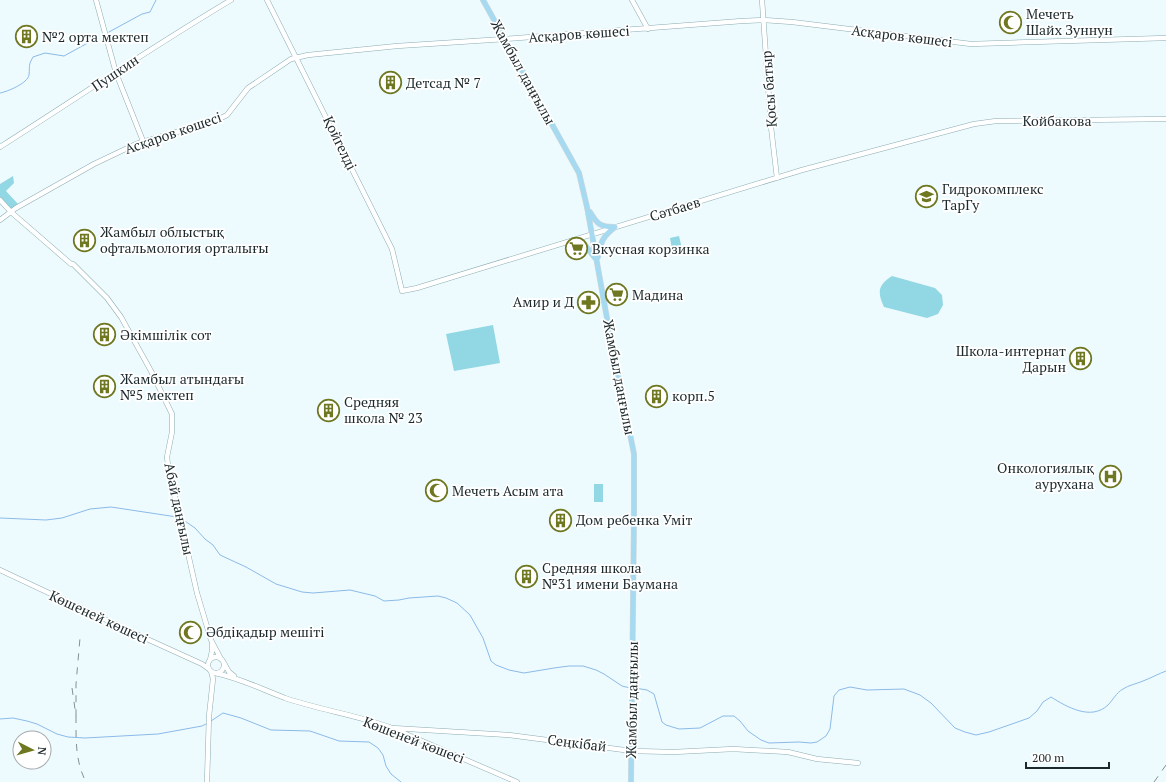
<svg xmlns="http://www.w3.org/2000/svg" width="1166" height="782" font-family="'PT Serif',serif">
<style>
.green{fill:#91d7e4}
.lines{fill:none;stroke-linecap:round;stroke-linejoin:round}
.stream{stroke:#8bbae8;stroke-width:1}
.secondary-casing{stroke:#8cacb2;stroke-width:5.5}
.primary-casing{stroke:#d6d8d9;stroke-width:6}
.secondary{stroke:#fff;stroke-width:4.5}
.primary{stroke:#a6daf1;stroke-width:5}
.rail{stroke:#849194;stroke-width:1;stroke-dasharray:7 7;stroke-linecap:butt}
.labels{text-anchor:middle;stroke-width:3.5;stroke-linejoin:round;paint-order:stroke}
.poi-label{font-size:14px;fill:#1c292c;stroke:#fff;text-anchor:start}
.street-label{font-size:14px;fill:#1c292c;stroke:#fff}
</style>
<rect width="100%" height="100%" fill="#eefbfe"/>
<path class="green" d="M13,176l1,7 -8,8 12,13 -8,8 -10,-13v-15z
M679,236l4,17 -10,2 -3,-17z
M892,276l43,12 7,7 1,10 -5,9 -11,4 -43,-11c-7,-15 -6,-22 8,-31z
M493,325l7,38 -46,8 -8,-37z
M594,484h9v18h-9z"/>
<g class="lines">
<path class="stream" d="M109,32l33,-18 8,-2 6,-12
M0,93c7,-1 28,-10 29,-18 1,-10 -1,-9 4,-18l12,-4 19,3 31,-17
M0,518l46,2 16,-2 28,-9 21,-2 66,10
M182,519l13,9 10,11 8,6 7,10 26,12 30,17 26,8 11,1 37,-3 25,6 9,5 15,-1 10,-2 29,-2 8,2 11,5 13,12 13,23 8,23 5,4 13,5 15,3 30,-5 15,-2h14l13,4 8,4 18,12 8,2
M635,688l12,2 7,4 8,28 4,3 13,4 21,-1 23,-12h11l6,5 8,10 13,9 8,3 30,-1 12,1 6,-1 9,-6 4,-7 4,-33 5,-6 11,-3 17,3 37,-1 16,6 11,8 24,25 10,4 11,3 13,-3 40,-14 8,-7 6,-9 8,-5c16,10 40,24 57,8 5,-5 8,-12 15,-16 6,-4 13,-5 20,-8 8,-3 15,-7 23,-10
M0,719l13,-1 14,3 10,3 20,10 11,3 17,1 73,-4 44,-8 4,-2
M211,721l12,-8 18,5 30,12 39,1 29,10 30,1 9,6 5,7 3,11 5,8 10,8"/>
<defs>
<path id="secondary" d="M96,0l20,73 27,68
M267,0l125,249 10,42 15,-3 385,-118 172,-46 22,-3 170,-2
M632,0l16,29
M762,0l9,127 6,51
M0,147c77,-49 152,-100 231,-147
M0,200l11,12 60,52h2l34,34 14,19 30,54 21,43v18l-5,25 1,8 29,128 14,47 10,19
M0,220l16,-12 78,-44 42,-20 81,-24 10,-5 21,-27 43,-29 17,-4 89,-9 108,-7 237,-18 22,-1 28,2 179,22 195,-6
M0,570l147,69 55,25 7,5
M208 665a8 8 0 1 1 16 0a8 8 0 1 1-16 0Z
M210,660l2,-9v-7
M224,663l5,9 5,4
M215,673c25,5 46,16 70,25 35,12 72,17 107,30l125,54
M392,728l117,7 123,16 42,1 59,-3 55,3 29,7 41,4
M207,782l2,-66 4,-37 -2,-8"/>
<path id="primary" d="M483,0l96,173 8,34 23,128 24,119v62l-3,266
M590,212c7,12 10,15 25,15 -13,10 -14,15 -17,30
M572,241l13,4 10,13"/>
</defs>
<use href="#secondary" class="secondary-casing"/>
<use href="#primary" class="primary-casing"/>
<use href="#secondary" class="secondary"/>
<use href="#primary" class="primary"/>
<path class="rail" d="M72,688l4,28v-32l4,-46
M76,716c0,23 -1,45 10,66
M1154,782l12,-17"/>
</g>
<defs>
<symbol id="mosque-ring" viewBox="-11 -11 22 22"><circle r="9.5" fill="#fff" stroke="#707721" stroke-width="1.5"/><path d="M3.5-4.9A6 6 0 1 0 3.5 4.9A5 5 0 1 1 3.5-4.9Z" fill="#707721"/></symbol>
<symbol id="building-ring" viewBox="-11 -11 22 22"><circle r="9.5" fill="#fff" stroke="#707721" stroke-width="1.5"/><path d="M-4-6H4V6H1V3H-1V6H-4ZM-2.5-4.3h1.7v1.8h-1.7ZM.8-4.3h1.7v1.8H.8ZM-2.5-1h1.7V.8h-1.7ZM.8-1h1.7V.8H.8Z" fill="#707721"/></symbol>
<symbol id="university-ring" viewBox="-11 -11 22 22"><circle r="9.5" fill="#fff" stroke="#707721" stroke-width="1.5"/><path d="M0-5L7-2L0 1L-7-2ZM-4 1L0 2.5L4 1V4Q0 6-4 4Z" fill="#707721"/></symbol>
<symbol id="supermarket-ring" viewBox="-11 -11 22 22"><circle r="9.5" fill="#fff" stroke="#707721" stroke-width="1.5"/><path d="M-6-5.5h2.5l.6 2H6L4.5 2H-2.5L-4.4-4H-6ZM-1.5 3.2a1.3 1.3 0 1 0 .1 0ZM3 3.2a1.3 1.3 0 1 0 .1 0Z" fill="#707721"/></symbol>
<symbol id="pharmacy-ring" viewBox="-11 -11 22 22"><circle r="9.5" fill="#fff" stroke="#707721" stroke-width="1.5"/><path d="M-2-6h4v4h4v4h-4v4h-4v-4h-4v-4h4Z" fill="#707721"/></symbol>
<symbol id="hospital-ring" viewBox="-11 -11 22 22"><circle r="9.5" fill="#fff" stroke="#707721" stroke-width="1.5"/><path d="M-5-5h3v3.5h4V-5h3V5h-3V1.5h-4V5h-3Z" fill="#707721"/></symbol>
</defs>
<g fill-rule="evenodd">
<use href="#mosque-ring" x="998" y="10" width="25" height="25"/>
<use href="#building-ring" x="14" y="24" width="25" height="25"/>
<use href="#building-ring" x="378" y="70" width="25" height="25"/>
<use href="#university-ring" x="914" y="184" width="25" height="25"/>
<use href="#building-ring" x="72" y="228" width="25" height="25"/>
<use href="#supermarket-ring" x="564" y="236" width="25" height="25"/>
<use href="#supermarket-ring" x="604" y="282" width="25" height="25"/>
<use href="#pharmacy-ring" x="576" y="290" width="25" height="25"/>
<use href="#building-ring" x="92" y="322" width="25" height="25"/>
<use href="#building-ring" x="1068" y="346" width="25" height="25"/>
<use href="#building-ring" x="92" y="374" width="25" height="25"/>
<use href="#building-ring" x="644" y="384" width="25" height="25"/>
<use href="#building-ring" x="316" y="398" width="25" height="25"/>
<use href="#hospital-ring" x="1098" y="464" width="25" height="25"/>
<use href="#mosque-ring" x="424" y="478" width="25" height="25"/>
<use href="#building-ring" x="548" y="508" width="25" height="25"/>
<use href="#building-ring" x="514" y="564" width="25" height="25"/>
<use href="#mosque-ring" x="178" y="620" width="25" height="25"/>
</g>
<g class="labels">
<g class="poi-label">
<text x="1026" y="19">Мечеть<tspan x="1026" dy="16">Шайх Зуннун</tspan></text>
<text x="42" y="42">№2 орта мектеп</text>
<text x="406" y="88">Детсад № 7</text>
<text x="942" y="194">Гидрокомплекс<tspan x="942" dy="16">ТарГу</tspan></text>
<text x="100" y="237">Жамбыл облыстық<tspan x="100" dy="16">офтальмология орталығы</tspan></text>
<text x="592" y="254">Вкусная корзинка</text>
<text x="632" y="300">Мадина</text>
<text x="574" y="307" text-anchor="end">Амир и Д</text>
<text x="120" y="340">Әкімшілік сот</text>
<text x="1066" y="356" text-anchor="end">Школа-интернат<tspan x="1066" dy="16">Дарын</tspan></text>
<text x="120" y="384">Жамбыл атындағы<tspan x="120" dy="16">№5 мектеп</tspan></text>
<text x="672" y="401">корп.5</text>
<text x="344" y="407">Средняя<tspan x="344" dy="16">школа № 23</tspan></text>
<text x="1094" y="473" text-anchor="end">Онкологиялық<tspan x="1094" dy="16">аурухана</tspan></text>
<text x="452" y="496">Мечеть Асым ата</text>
<text x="576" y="525">Дом ребенка Умiт</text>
<text x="542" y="573">Средняя школа<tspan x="542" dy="16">№31 имени Баумана</tspan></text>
<text x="206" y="637">Әбдіқадыр мешіті</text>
</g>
<g class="street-label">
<text transform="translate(579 34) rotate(-4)" y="5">Асқаров көшесі</text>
<text transform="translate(902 36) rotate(7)" y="5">Асқаров көшесі</text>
<text transform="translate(523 72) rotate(61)" y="5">Жамбыл даңғылы</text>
<text transform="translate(115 73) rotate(-34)" y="5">Пушкин</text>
<text transform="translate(769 89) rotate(-94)" y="5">Қосы батыр</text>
<text x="1057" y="126">Койбакова</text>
<text transform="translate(173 133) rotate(-19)" y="5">Асқаров көшесі</text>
<text transform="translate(340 143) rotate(64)" y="5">Қойгелді</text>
<text transform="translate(675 209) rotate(-17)" y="5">Сәтбаев</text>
<text transform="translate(619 377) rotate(79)" y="5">Жамбыл даңғылы</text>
<text transform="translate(179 509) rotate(78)" y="5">Абай даңғылы</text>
<text transform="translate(99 617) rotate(25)" y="5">Көшеней көшесі</text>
<text transform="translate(632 700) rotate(-89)" y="5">Жамбыл даңғылы</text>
<text transform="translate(414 740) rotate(21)" y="5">Көшеней көшесі</text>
<text transform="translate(577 743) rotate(7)" y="5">Сеңкібай</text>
</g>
</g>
<g transform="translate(32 750) rotate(96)"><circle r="19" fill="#ffffff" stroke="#a4a9ab"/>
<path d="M0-3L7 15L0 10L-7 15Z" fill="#707721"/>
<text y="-6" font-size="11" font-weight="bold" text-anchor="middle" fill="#1c292c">N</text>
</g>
<path d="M1026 762v6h83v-6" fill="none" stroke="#1c292c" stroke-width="2"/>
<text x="1032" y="762" font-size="12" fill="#1c292c" stroke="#ffffff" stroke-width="3" paint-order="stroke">200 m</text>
</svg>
